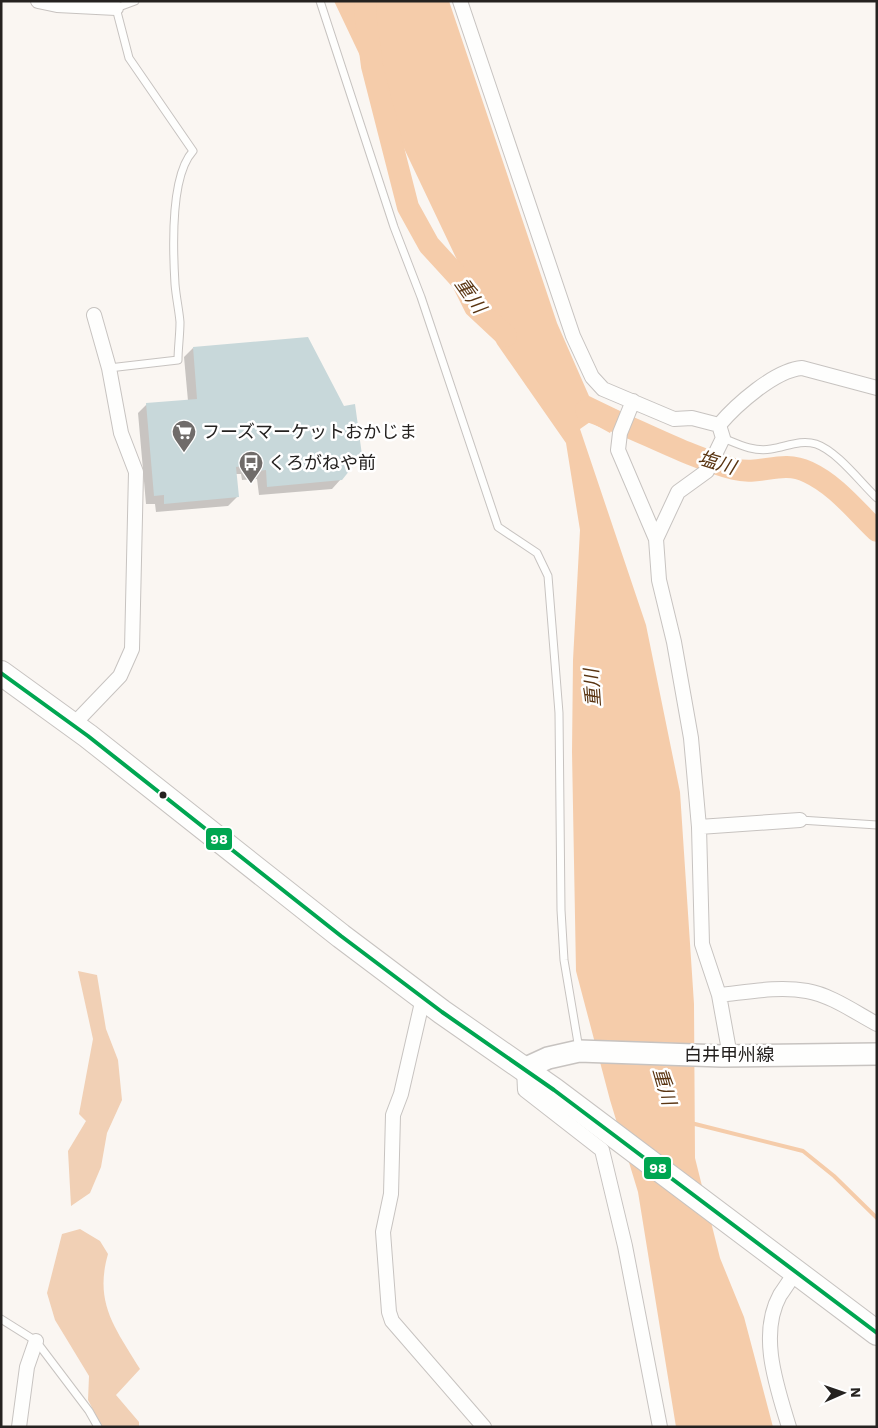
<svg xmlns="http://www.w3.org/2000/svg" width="878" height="1428" font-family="'Work Sans','Noto Sans JP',sans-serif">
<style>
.forest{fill:#f1d0b5}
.water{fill:#f5ccaa}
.shadow{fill:#0003}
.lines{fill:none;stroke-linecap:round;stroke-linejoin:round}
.stream{stroke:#f5ccaa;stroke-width:4}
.river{stroke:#f5ccaa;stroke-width:22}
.building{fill:#c8d8da}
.lane-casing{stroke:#c7c3c0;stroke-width:9}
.street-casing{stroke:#c7c3c0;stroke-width:16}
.primary-casing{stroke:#c7c3c0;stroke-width:24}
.highway-casing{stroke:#c7c3c0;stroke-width:26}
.lane{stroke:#fefefd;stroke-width:7}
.street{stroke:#fefefd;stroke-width:14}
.primary{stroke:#fefefd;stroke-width:21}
.highway{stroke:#fefefd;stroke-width:24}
.bus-1-casing{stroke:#fff;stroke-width:8}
.bus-1{stroke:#00a651;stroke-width:4}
.bus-dot{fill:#252220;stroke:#fff;stroke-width:2}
.labels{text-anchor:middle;stroke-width:5;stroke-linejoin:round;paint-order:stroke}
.poi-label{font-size:18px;fill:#252220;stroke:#fff;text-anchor:start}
.street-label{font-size:18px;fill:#252220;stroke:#fff}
.water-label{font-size:19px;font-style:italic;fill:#5a3512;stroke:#fff}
.line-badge{stroke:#fff;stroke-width:2}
.badge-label{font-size:14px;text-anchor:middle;font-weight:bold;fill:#fff}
</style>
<rect width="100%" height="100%" fill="#faf6f2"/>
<path class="forest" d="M78,971l19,4 9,54 12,31 4,40 -15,33 -6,34 -11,26 -19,13 -3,-55 18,-30 -7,-7 14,-75z
M80,1229l20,12 8,13c-14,49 7,74 32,115l-24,26 23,27v5h-37l-14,-27 1,-24 -34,-56 -8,-27 15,-59z"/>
<path class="water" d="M334,1h115l108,322 32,73 31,15 -10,22 -20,-11 -10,7 66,196 34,167 14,212 1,154 25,100 24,59 29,110h-97l-38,-235 -28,-92 -34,-129 -4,-219 1,-92 7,-130 -14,-87 -69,-99z"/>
<path class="shadow" d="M193,348l148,131 -9,10 -73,6 -2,-16 -15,1 -1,-6h-6l2,23 -9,9 -72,6 -1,-8h-9l-8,-91 9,-9 41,-3 -4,-44z"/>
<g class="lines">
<path class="stream" d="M691,1123l112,28 31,25 43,42"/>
<path class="river" d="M366,1l-1,11 7,54 36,141 21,38 33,36 13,26 31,29
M586,410c50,17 96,45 148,59 27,7 47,-10 74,3 28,13 47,38 69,59"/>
</g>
<path class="building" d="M308,337l36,69 11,-2 7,51 -20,25 -75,7 -1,-17 -16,2v-7l-14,2 3,30 -75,7v-9l-10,1 -8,-93 51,-4 -4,-52z"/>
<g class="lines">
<defs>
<path id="lane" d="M320,1l74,226 27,70 77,230 39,26 11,23 11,137 2,197 3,50 15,89
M109,368l69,-8c0,-12 2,-25 2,-38 -1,-12 -4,-25 -5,-38 -2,-33 -5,-108 18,-133l-64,-93 -13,-50 19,-7
M723,438c15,6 30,14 48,11 15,-2 29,-10 45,-5 21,7 45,39 61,54
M800,820l77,5
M1,1319l35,22 53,70 9,16"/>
<path id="street" d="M38,1l19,4 59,3
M460,1l113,335 19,41 11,12 71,30 18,-1 27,7
M877,388l-75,-20c-27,2 -66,37 -83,57l4,13 -16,33 -29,21 -22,47 3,41 15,62 17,96 8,89 3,117 17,51c29,-3 59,-9 88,-4 24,4 49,22 70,33
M633,401l-13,32 -2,17 38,89
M73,725l47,-49 12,-27 4,-177 -15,-39 -12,-65 -15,-53
M699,827l101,-7
M719,995l11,61
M423,998l-22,96 -8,21 -2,79 -8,38 6,80 3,9 92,106
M524,1069l1,21 77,60 23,96 35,181
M19,1427l8,-60 9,-26
M789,1427c-12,-40 -31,-92 -9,-132 5,-7 10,-15 15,-22"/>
<path id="primary" d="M524,1069l24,-11 31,-7 143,5 155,-2"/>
<path id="highway" d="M1,673l87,63 253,200 101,76 112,78 323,243"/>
</defs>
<use href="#lane" class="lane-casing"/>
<use href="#street" class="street-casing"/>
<use href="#primary" class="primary-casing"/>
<use href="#highway" class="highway-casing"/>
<use href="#lane" class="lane"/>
<use href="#street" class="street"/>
<use href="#primary" class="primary"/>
<use href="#highway" class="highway"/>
<defs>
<path id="bus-1" d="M1,673l87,63 253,200 101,76 112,78 323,243"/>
</defs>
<use href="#bus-1" class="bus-1-casing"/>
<use href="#bus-1" class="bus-1"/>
</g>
<defs>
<symbol id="supermarket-pin" viewBox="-11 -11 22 30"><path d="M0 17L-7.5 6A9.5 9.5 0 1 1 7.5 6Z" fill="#706c6a" stroke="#fff"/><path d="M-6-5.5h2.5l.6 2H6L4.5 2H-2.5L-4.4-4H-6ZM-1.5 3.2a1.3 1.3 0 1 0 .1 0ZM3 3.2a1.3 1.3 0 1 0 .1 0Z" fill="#fff"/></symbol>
<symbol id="bus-pin" viewBox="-11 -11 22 30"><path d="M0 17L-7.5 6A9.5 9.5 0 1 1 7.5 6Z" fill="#706c6a" stroke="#fff"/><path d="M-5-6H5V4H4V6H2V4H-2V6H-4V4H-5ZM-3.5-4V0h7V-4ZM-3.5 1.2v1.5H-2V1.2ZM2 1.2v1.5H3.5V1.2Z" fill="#fff"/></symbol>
</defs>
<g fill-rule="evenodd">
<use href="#supermarket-pin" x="170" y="418" width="28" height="38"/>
<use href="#bus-pin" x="237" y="449" width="28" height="38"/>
</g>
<circle class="bus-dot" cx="163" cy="795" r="4.5"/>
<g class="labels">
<g class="poi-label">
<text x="202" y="438">フーズマーケットおかじま</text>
<text x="268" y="469">くろがねや前</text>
</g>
<g class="street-label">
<text x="729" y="1061">白井甲州線</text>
</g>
<g class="water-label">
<text transform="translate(471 295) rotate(55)" y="7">重川</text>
<text transform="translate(717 462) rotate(17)" y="7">塩川</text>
<text transform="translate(592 688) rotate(-94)" y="7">重川</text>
<text transform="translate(665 1086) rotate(74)" y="7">重川</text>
</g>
</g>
<g class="line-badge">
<rect x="205" y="827" width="28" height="24" rx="5" fill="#00a651"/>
<rect x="643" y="1156" width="29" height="24" rx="5" fill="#00a651"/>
</g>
<g class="badge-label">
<text x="219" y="844">98</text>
<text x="658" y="1173">98</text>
</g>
<rect width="878" height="1428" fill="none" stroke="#252220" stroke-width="5"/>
<g transform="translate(843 1393) rotate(88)" stroke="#ffffff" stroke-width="4" paint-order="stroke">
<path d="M0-4L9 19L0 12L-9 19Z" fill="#252220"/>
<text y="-8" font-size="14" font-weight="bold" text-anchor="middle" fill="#252220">N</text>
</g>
</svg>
